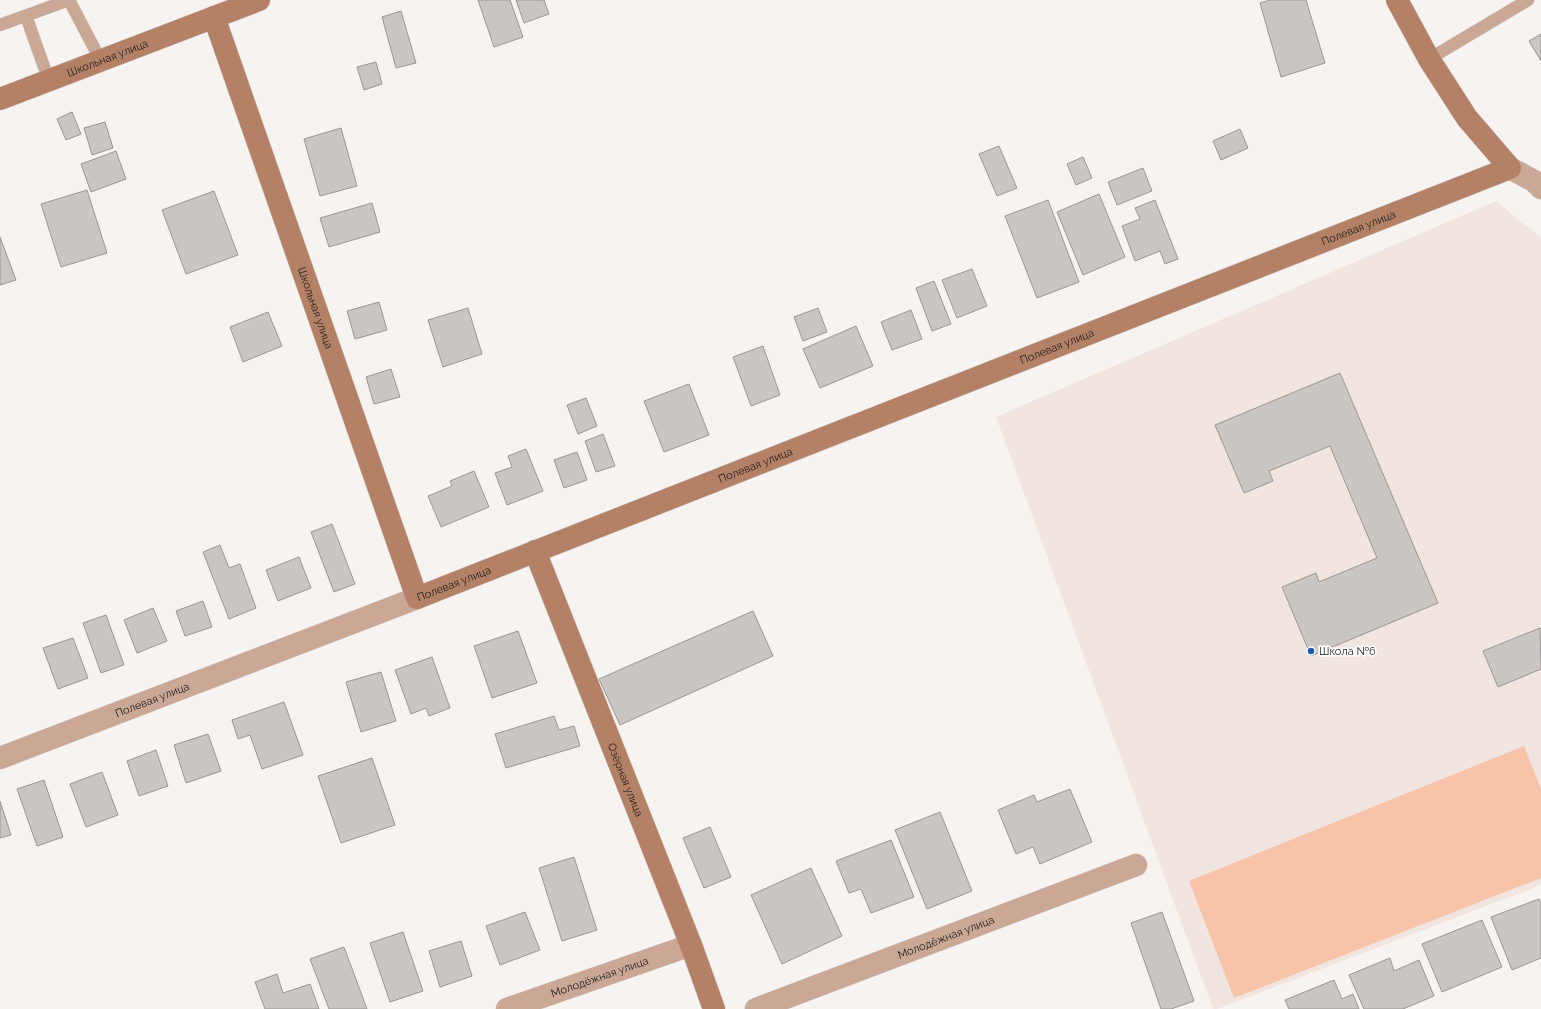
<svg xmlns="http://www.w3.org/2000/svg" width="1541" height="1009" font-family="Raleway,sans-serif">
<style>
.built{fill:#f1e5e0}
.green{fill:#f8c4a9}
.building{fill:#cac6c4;stroke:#9a9694}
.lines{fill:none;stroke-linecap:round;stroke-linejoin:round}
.lane-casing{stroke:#d0cdcb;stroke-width:13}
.street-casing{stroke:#d0cdcb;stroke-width:23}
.secondary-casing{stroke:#d0cdcb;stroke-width:23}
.lane{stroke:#cba796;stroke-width:12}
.street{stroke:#cba796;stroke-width:22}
.secondary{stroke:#b48167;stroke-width:22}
.poi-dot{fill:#1f5aac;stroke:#fff;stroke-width:1.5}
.labels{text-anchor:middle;stroke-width:3.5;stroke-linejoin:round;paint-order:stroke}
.street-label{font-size:11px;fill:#201f1e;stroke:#fff}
.poi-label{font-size:11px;fill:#201f1e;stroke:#fff;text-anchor:start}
</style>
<rect width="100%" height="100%" fill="#f7f3f1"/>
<path class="built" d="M1496,201l45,37v647l-324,124h-4l-217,-592z"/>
<path class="green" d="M1524,746l17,43v89l-307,120 -45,-117z"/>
<path class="building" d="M478,0h32l13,37 -29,10z
M516,0h28l5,14 -25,9z
M1270,0h36l19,63 -44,14 -21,-74z
M401,11l15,52 -20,5 -14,-51z
M1541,34v27l-12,-20z
M376,62l6,22 -18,6 -7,-23z
M72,112l9,22 -15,6 -9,-21z
M105,122l8,26 -21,7 -8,-27z
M341,128l16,58 -37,10 -16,-57z
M1240,129l8,19 -27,12 -8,-19z
M999,146l18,42 -20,8 -18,-42z
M116,151l10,28 -35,13 -10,-28z
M1083,157l9,21 -16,7 -9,-21z
M1143,168l9,23 -35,14 -9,-23z
M87,190l20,63 -46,14 -20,-63z
M214,191l24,64 -52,19 -24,-64z
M1099,194l26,63 -42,18 -26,-63z
M1048,200l31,82 -42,16 -32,-82z
M1155,200l23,59 -13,5 -5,-13 -25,10 -13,-35 18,-7 -5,-11z
M372,203l8,29 -51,15 -9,-29z
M0,237l16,43 -16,5z
M972,269l15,37 -30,12 -15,-38z
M934,281l17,43 -19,7 -16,-43z
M379,302l8,28 -32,9 -8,-28z
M468,308l14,46 -39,13 -15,-47z
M818,308l9,24 -24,9 -9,-24z
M911,310l11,29 -30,11 -11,-28z
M268,312l14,34 -39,16 -13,-35z
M856,326l17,40 -53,22 -17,-39z
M763,346l17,49 -29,11 -18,-49z
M391,369l9,28 -26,7 -8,-27z
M1340,373l98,230 -127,53 -29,-69 34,-14 3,9 58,-24 -47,-112 -61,25 4,10 -29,12 -29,-68z
M689,384l20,51 -45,17 -20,-51z
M586,398l11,28 -19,8 -11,-29z
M603,434l12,32 -19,6 -11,-31z
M526,449l17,42 -36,14 -12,-32 17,-6 -4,-11z
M577,452l10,28 -23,8 -10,-28z
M474,471l15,36 -48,20 -13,-31 24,-10 -2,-5z
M332,524l23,60 -21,8 -23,-60z
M220,545l9,23 11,-4 16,44 -27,11 -26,-67z
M299,557l12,31 -33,13 -12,-31z
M203,601l9,26 -27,9 -9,-25z
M153,608l14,33 -30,12 -13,-33z
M753,611l20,45 -153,69 -21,-46z
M106,615l18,50 -23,8 -18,-50z
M1540,628l1,41 -43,18 -15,-36z
M518,631l19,52 -45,15 -18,-52z
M73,638l15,40 -30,11 -15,-41z
M432,657l18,51 -21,8 -3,-8 -15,6 -16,-44z
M381,672l15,49 -35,11 -15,-50z
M284,702l19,53 -41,14 -12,-34 -12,4 -6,-19z
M554,716l5,14 15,-4 6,20 -74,22 -11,-34z
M208,734l13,37 -35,12 -12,-38z
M156,750l12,36 -29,10 -12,-35z
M372,758l23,67 -54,18 -23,-67z
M102,772l16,43 -32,12 -16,-43z
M44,780l19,57 -26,9 -20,-57z
M1070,789l22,53 -52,22 -7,-17 -17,7 -18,-44 36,-15 3,7z
M0,801l11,34 -11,3z
M940,812l32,79 -45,18 -32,-79z
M710,827l21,50 -27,11 -21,-50z
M891,840l23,57 -43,16 -10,-24 -12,4 -13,-32z
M574,857l23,73 -35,11 -23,-73z
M811,868l31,68 -60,28 -31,-69z
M1539,899l2,5v54l-29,12 -21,-53z
M525,912l15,38 -40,15 -14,-39z
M1162,912l32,89 -23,8h-10l-30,-86z
M1482,920l20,47 -60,25 -20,-48z
M403,932l20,59 -33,11 -20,-59z
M461,941l11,35 -32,11 -11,-36z
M344,947l23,62h-38l-19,-50z
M1390,958l4,13 25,-11 15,36 -31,13h-39l-15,-34z
M277,974l6,19 27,-9 9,25h-54l-10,-27z
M1334,980l8,19 11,-5 6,15h-70l-4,-9z"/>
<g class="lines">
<defs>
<path id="lane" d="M69,0l32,61
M26,16l23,65
M0,25l69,-25
M1429,59l99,-59"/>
<g id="street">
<path d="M1510,168l24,13 7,7"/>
<path id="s1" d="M0,758l417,-160"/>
<path id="s2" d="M507,1009l184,-64"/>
<path id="s3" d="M756,1009l380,-144"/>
</g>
<g id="secondary">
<path id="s4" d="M214,17l203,581 1093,-430 -43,-50 -38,-59 -32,-59"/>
<path id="s5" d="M0,99l259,-99"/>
<path id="s6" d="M535,551l156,394 23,64"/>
</g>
</defs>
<use href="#lane" class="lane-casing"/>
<use href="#street" class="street-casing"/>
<use href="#secondary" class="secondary-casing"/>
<use href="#lane" class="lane"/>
<use href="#street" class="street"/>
<use href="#secondary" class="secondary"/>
</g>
<circle class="poi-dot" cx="1311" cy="651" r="4"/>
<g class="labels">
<g class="street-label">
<text dy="4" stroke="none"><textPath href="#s5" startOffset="115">Школьная улица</textPath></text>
<text dy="4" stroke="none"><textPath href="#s4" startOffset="1627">Полевая улица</textPath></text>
<text dy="4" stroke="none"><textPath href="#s4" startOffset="308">Школьная улица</textPath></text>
<text dy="4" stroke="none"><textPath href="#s4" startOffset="1303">Полевая улица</textPath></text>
<text dy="4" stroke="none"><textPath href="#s4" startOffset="979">Полевая улица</textPath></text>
<text dy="4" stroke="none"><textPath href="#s4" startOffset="655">Полевая улица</textPath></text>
<text dy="4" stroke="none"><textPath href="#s1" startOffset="163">Полевая улица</textPath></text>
<text dy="4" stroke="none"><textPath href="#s6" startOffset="246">Озёрная улица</textPath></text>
<text dy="4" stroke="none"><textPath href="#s3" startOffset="203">Молодёжная улица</textPath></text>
<text dy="4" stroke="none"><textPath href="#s2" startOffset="98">Молодёжная улица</textPath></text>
</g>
<g class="poi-label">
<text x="1319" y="655">Школа №6</text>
</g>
</g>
</svg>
